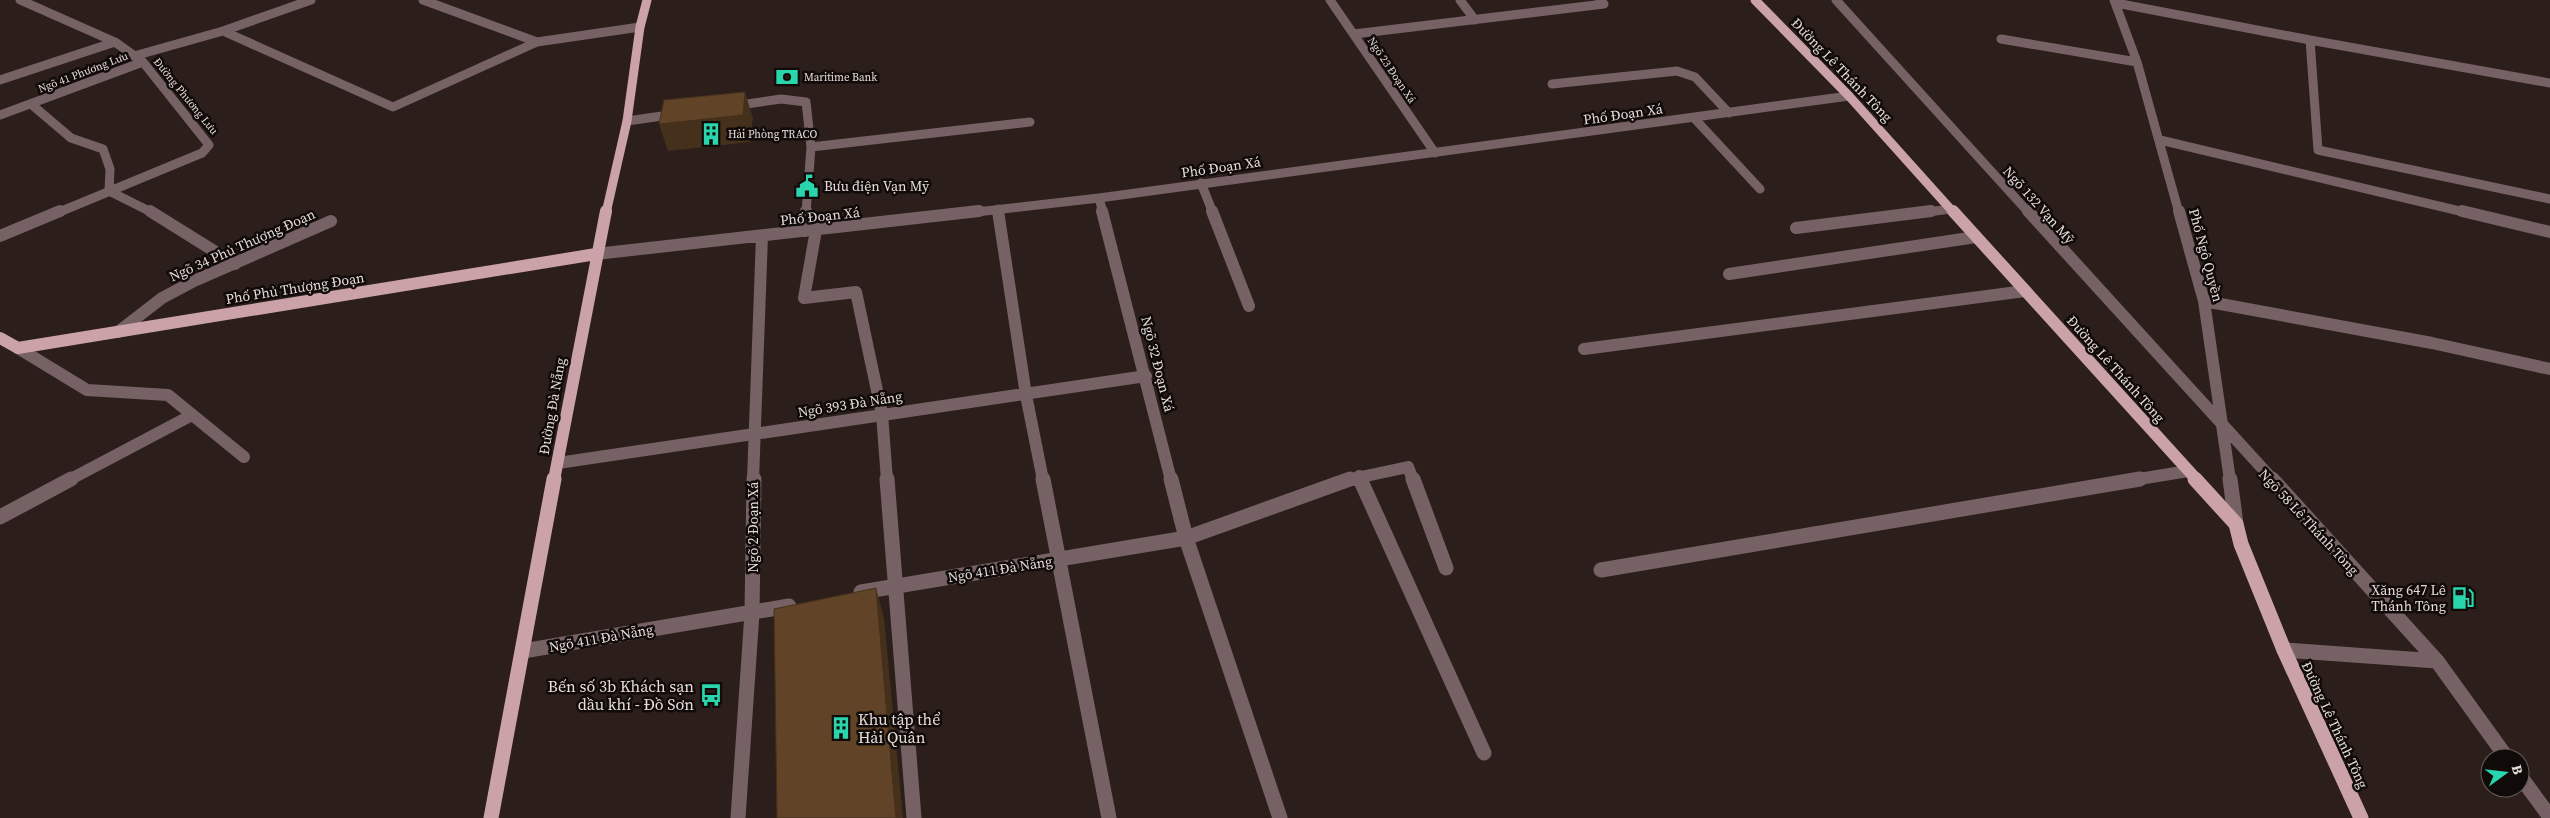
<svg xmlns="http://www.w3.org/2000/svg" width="2550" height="818" font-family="'Source Serif 4',serif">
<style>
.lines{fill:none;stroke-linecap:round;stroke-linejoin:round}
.minor-far2{stroke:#766264;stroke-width:9}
.minor-far1{stroke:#766264;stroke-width:12}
.minor{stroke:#766264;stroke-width:15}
.major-far2{stroke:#cba2a7;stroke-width:9}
.major-far1{stroke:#cba2a7;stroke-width:12}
.major{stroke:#cba2a7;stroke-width:15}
.shaded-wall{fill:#44301b}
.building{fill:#614427;stroke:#44301b}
.labels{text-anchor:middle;stroke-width:5;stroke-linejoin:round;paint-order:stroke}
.far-street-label{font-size:11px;fill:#e6ddda;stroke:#100a09}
.far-poi-label{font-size:11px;fill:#e6ddda;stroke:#100a09;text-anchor:start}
.street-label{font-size:14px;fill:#e6ddda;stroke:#100a09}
.poi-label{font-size:14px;fill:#e6ddda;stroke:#100a09;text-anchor:start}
.near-poi-label{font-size:16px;fill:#e6ddda;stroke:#100a09;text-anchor:end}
</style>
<rect width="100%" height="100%" fill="#2c1f1b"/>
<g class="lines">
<path class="minor-far2" d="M20,0l95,42 28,20 66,83 -7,8 -145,60
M423,0l114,42
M1330,0l105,153
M1460,0l15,20
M1836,0l193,213
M2114,0l23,62 42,151
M2116,3l194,37 8,110 232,49
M223,31l170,76 144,-65 103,-15
M1354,34l250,-30 -4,-4
M2001,39l136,23
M2310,40l240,43
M134,56l89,-25 88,-31
M0,80l115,-38
M1552,84l125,-13 18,6 34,36
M31,104l40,34 32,11 7,20 -1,22 44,22
M733,106l48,-7 25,3 5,45 -5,66
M0,115l143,-53
M1694,118l66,71
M627,121l49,-7
M2160,140l308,73
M811,147l219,-25
M1201,183l12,30
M1099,198l4,15
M998,209l1,4
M968,213l131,-15 750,-102
M1921,213l29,-4"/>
<path class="minor-far1" d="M150,211l85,53
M998,211l28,184 17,85
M1102,211l69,269
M1212,211l37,95
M2028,211l245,269
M2179,211l25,90 26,179
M2462,211l88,21
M1796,228l135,-17
M816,230l-12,68 52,-6 26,122 5,66
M805,231l1,-20
M0,236l60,-25
M596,254l383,-43
M1729,274l247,-37
M2204,301l228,42 118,26
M118,332l44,-34 32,-17 137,-60
M18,348l69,42 81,5 76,62
M1584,349l441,-58
M558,463l588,-87
M1359,476l2,4
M69,480l123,-65
M753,480l9,-244
M1347,480l61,-13 5,13
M2133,480l55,-9"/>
<path class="minor" d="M887,479l27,339
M1043,479l66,339
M1171,479l15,59 94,280
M1360,479l124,274
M1413,479l33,89
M2230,479l6,45
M2272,479l165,182 70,97
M0,517l71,-38
M1601,570l539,-91
M861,592l325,-54 164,-59
M2284,650l153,11
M523,651l266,-45
M2520,776l30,41
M738,818l14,-205 2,-134"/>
<path class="major-far2" d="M1755,0l94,96 105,117
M606,213l21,-92 13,-94 7,-27"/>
<path class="major-far1" d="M1953,211l244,269
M0,338l18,10 578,-94
M554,480l52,-269"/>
<path class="major" d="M2195,479l41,45 5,20 43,106 77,168
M491,818l63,-339"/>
</g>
<path class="shaded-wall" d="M745,92l8,26 -3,24 -82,9 -9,-27z
M876,588l8,30 19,200h-7z"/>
<path class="building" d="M745,92l-2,23 -84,9 5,-24z
M876,588l20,230h-119l-3,-209z"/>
<defs>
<symbol id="bank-bare" viewBox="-9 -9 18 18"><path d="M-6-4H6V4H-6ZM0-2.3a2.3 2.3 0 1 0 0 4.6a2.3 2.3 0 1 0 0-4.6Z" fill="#29d5ac" stroke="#100a09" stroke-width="2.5" paint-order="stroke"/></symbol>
<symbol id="building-bare" viewBox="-9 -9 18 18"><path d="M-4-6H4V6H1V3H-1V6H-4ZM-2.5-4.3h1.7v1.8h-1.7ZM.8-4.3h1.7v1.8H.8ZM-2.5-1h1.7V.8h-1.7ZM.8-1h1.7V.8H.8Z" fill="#29d5ac" stroke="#100a09" stroke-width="2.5" paint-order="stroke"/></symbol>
<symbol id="civic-bare" viewBox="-9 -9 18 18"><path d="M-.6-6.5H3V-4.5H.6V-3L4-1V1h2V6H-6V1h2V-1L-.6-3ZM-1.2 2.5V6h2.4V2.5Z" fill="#29d5ac" stroke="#100a09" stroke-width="2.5" paint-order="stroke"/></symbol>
<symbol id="fuel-bare" viewBox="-9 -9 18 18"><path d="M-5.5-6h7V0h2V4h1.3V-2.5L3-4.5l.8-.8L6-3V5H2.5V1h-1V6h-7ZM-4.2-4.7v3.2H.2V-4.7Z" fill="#29d5ac" stroke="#100a09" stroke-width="2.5" paint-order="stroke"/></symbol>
<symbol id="bus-bare" viewBox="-9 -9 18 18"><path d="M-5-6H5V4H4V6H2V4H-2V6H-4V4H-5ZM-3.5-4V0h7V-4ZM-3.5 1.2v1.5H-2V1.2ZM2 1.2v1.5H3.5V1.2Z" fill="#29d5ac" stroke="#100a09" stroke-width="2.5" paint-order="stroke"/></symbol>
</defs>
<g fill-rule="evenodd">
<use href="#bank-bare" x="771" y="61" width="32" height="32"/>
<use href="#building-bare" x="695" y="118" width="32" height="32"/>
<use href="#civic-bare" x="791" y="170" width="32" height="32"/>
<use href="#fuel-bare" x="2447" y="582" width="32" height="32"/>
<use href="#bus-bare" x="695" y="679" width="32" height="32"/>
<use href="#building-bare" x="825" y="712" width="32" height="32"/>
</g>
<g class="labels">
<g class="far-street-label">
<text transform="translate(1392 70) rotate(56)" y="4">Ngõ 23 Đoạn Xá</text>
<text transform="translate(83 72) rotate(-21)" y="4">Ngõ 41 Phương Lưu</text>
<text transform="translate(186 96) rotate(51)" y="4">Đường Phương Lưu</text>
</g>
<g class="far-poi-label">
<text x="804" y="81">Maritime Bank</text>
<text x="728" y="138">Hải Phòng TRACO</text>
</g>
<g class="street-label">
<text transform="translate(1842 70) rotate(46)" y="5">Đường Lê Thánh Tông</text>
<text transform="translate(1623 114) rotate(-8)" y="5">Phố Đoạn Xá</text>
<text transform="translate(1221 167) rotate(-8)" y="5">Phố Đoạn Xá</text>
<text transform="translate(2039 205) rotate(48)" y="5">Ngõ 132 Vạn Mỹ</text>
<text transform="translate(820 216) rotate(-6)" y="5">Phố Đoạn Xá</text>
<text transform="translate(242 245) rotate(-24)" y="5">Ngõ 34 Phủ Thượng Đoạn</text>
<text transform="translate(2206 255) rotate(75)" y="5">Phố Ngô Quyền</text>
<text transform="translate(295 288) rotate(-9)" y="5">Phố Phủ Thượng Đoạn</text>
<text transform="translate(1158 364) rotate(76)" y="5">Ngõ 32 Đoạn Xá</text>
<text transform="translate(2116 369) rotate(48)" y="5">Đường Lê Thánh Tông</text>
<text transform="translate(850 404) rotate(-9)" y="5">Ngõ 393 Đà Nẵng</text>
<text transform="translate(552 406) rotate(-80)" y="5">Đường Đà Nẵng</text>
<text transform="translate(2309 522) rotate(47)" y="5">Ngõ 58 Lê Thánh Tông</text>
<text transform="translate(753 527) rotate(-90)" y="5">Ngõ 2 Đoạn Xá</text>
<text transform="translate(1000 569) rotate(-9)" y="5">Ngõ 411 Đà Nẵng</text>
<text transform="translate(601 638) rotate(-10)" y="5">Ngõ 411 Đà Nẵng</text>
<text transform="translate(2335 725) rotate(65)" y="5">Đường Lê Thánh Tông</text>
</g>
<g class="poi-label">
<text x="824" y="191">Bưu điện Vạn Mỹ</text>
<text x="2446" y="595" text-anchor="end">Xăng 647 Lê<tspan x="2446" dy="16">Thánh Tông</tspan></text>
</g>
<g class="near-poi-label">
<text x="694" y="692">Bến số 3b Khách sạn<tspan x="694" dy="18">dầu khí - Đồ Sơn</tspan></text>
<text x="858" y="725" text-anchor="start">Khu tập thể<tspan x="858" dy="18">Hải Quân</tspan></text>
</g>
</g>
<g transform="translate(2505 773) rotate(75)"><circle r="24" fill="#100a09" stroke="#665e5d"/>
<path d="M0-4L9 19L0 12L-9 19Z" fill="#29d5ac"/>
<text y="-8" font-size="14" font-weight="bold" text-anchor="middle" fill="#e6ddda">B</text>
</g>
</svg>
